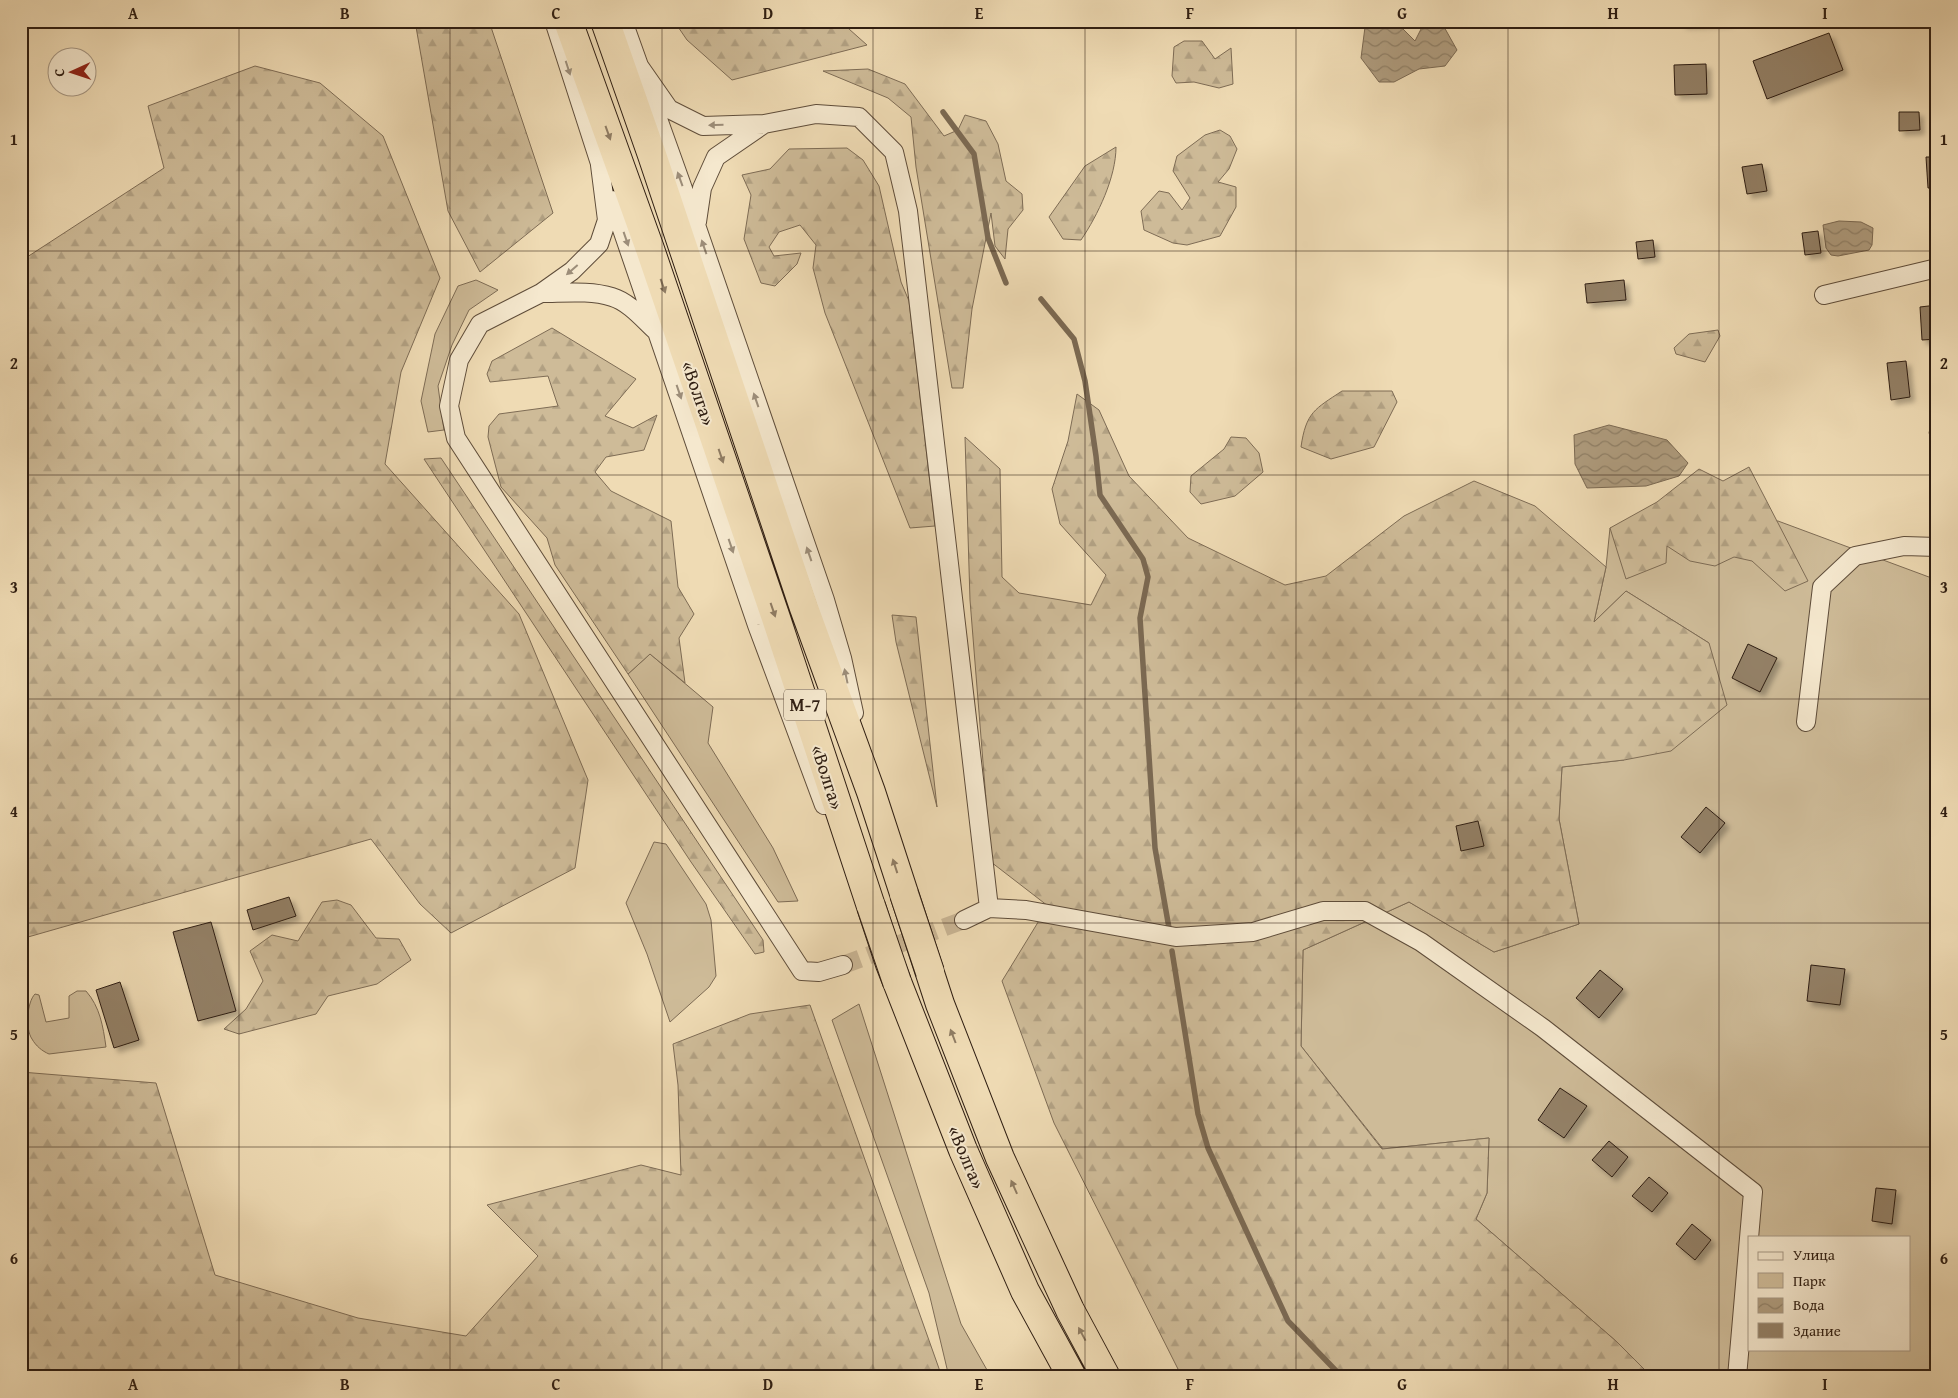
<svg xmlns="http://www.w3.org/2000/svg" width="1958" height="1398" font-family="'Gentium Book Plus',serif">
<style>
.green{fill:#cebb98;stroke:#7e6c55;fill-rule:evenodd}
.forest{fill:url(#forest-firs);stroke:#7e6c55}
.water{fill:url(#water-waves);stroke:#7b6952}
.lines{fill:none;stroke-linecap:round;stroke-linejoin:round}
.stream{stroke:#7b6952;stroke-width:5.5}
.building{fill:#938066;stroke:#2f1e12;filter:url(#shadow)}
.street-tunnel{stroke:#c9b594;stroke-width:18;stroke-dasharray:18 9;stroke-linecap:butt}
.street-casing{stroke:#5f4d3a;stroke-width:20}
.highway-casing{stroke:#2f1e12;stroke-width:30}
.street{stroke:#f5e8ce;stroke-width:18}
.highway{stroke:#efdbb4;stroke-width:28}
.highway-bridge-casing{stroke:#2f1e12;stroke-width:30;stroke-linecap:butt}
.highway-bridge{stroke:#efdbb4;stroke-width:28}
.oneway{fill:#9c8d79}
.oneway2{fill:#8f7c63}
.grid{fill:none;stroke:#2f1e12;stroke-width:1;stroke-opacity:0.55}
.labels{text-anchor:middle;stroke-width:4;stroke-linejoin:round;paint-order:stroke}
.shield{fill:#f5e8ce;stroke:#6a5b4a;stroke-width:1}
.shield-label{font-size:18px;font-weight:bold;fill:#2f1e12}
.street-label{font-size:19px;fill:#2f1e12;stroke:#f5e8ce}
.neatline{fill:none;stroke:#2f1e12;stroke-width:2}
.grid-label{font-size:16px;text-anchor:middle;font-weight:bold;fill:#2f1e12}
</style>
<defs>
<pattern id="forest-firs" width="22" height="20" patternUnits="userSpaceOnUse" patternTransform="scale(1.25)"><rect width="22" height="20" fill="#cebb98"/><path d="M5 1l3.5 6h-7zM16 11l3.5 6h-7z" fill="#b1a082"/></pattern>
<pattern id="water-waves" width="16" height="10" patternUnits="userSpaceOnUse" patternTransform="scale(1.25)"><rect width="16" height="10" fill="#ae9b7d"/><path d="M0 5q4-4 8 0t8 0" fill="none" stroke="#8e7e65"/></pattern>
<filter id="shadow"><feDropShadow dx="4.5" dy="4.5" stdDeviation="2.5" flood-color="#0004"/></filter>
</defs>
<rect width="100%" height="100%" fill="#efdbb4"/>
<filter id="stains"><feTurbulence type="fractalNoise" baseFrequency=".004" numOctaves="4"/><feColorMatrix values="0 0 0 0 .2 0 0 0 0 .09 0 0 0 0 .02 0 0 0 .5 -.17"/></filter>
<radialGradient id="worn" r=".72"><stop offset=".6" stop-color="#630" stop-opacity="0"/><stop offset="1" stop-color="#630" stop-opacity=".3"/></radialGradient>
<path class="green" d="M476,280l22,10 -29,20 -17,35 -14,41 6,44 -16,2 -7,-31 14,-67 23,-48z
M1778,521l159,59v797h-285l-35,-35 -141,-123 11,-26 2,-55 -106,11 -82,-103 2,-96 106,-48 85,50 85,-28 -20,-105 3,-52 62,-7 85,-117 -83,-52 -32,31 12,-55 4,-39zM1749,1237h160v112h-160z
M650,654l63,53 -5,36 65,105 25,53 -20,1 -150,-228z
M654,842l12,2 40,60 5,16 5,56 -7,11 -39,35 -23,-68 -21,-51z
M77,991h9c14,16 17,35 20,56l-57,7c-7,-3 -13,-8 -17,-15 -7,-10 -5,-37 3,-45l4,1 7,27 23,-4v-22z
M859,1004l102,320 30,53h-42l-20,-84 -97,-273z"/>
<path class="forest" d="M415,21h74l64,192 -73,59 -32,-61z
M674,21h166l27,24 -135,35 -45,-40z
M1184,41h18l13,18 16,-11 2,36 -14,4 -25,-6 -18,1 -4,-7 2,-29z
M255,66l65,17 63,53 57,142 -39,94 -16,92 134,150 69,166 -13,88 -124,65 -31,-29 -49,-65 -350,100v-678l143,-93 -16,-62z
M868,69l37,15 39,52 14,-6 7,-15 21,6 12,23 8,37 16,13 1,16 -15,19 -3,30 -10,-13 -4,-33 -19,96 -9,79h-11l-36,-221 -5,-50 -23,-19 -65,-27z
M1220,130l10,6 7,13 -8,20 -11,13 18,5v20l-16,29 -33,9 -14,-2 -29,-13 -3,-19 18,-20 10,2 13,17 8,-12 -17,-27 4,-15 28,-21z
M1116,147c0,30 -18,68 -35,93l-18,-1 -14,-22 36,-51z
M847,148l16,12 16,26 22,96 8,19 26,225 -25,2 -85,-215 -12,-45 3,-23 -16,-20 -21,7 -10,15 5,9 27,-3 -4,11 -22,22 -14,-3 -17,-44 7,-44 -9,-20 28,-6 19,-20z
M552,328l84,51 -31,37 28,12 24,-13 -13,35 -38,7 -11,15 16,19 60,30 7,66 16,27 -15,24 6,45 -35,-29 -22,20 -73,-109 -8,-27 -46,-51 -13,-50 1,-11 10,-12 59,-8 -10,-30 -58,6 -3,-8 5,-13z
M1718,330l2,6 -15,26 -29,-8 -2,-6 15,-14z
M1342,391h50l5,11 -23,45 -43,12 -30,-12c5,-35 14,-38 41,-56z
M1077,394l22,16 30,66 59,62 97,47 41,-9 78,-60 70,-35 61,25 71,61 -12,55 32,-31 83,52 18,62 -56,46 -47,9 -62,7 -3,52 20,105 -85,28 -85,-50 -106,48 -2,96 81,103 107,-11 -2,55 -11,26 141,123 35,35h-470l-128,-254 -52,-142 46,-75 -57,-44 -21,-262 -5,-163 35,32 2,108 17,16 72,12 15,-30 -46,-51 -8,-35 16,-48z
M1231,437l15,1 13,15 4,19 -28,24 -34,8 -11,-12 1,-16 33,-27z
M441,458l322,482 1,12 -9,2 -64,-92 -267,-403z
M1749,467l59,114 -23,10 -33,-30 -18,-4 -19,9 -25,-5 -23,-15 -1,17 -40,16 -16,-51 47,-26 42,-33 24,12z
M892,615l24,2 21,190 -41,-165z
M337,900l14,5 25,33 23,1 12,21 -34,24 -49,12 -12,18 -77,20 -15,-5 22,-20 17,-28 -13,-30 22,-16 26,6 24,-39z
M810,1005l132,372h-921v-305l135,11 59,192 143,43 108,18 72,-80 -51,-51 154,-40 40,10 -3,-90 -5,-41 77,-30z"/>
<path class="water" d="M1424,23l19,2 14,25 -12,16 -26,3 -25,13h-15l-18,-24 4,-31h36l14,14z
M1839,221l22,1 12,6 -1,17 -3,5 -31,6 -7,-1 -5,-7 -3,-23z
M1933,415h4v34l-8,-16z
M1609,425l58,15 21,23 -9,13 -33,10 -59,2 -12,-24 -1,-29z"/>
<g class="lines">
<path class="stream" d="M943,112l31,42 14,84 18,45
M1041,299l33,40 11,42 11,75 4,39 43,64 5,18 -8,41 15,230 14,80
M1172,951l26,163 10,34 80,173 54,56"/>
</g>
<path class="building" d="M1682,21h46v1l-46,2z
M1829,33l14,37 -76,29 -14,-38z
M1706,64l1,30 -32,1 -1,-30z
M1899,112h20l1,18 -21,1z
M1926,157h11v31h-9z
M1762,164l5,27 -20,3 -5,-27z
M1818,231l3,22 -16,2 -3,-22z
M1653,240l2,17 -17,2 -2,-17z
M1624,280l2,20 -39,3 -2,-19z
M1937,305v34l-15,1 -2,-33z
M1906,361l4,36 -19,3 -4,-37z
M1748,644l29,14 -17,34 -28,-14z
M1706,807l19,16 -25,30 -19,-16z
M1478,821l6,25 -23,5 -5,-25z
M289,897l7,19 -43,14 -6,-20z
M211,922l25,89 -38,10 -25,-89z
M1811,965l34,4 -5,36 -33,-4z
M1600,970l23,19 -24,29 -23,-20z
M120,982l19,58 -25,8 -18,-58z
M1560,1088l27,18 -23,32 -26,-18z
M1609,1141l19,16 -16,20 -20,-17z
M1649,1177l19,16 -16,19 -20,-16z
M1876,1188l20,2 -4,34 -20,-3z
M1692,1224l19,16 -16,20 -19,-16z"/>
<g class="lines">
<path class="street-tunnel" d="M843,965l121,-45"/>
<defs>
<path id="street" d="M554,21l50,155
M623,21l73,204 129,375 17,58 12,55
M639,66l30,43 34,17 61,-2 52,-10 43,3 35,35 14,59 81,697 -25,12
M600,165l7,55 -8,24 -27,27 -31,22 -61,31 -21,36 -10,46 7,32 346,533 17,1 24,-7
M612,200l145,425 67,180
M697,222l5,-34 14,-31 48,-33
M541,293c23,0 49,-3 71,4 17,5 31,22 44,34
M1824,295l113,-27
M1806,722l16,-135 33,-31 49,-10 33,1
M989,908l37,2 150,27 77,-5 70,-21h42l56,31 122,86 210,164 -16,185"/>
<path id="highway" d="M568,21l82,228 126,369 114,346 73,186 62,141 47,86
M605,21l47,134 152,453 67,184 69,212 60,154 70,152 36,67"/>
</defs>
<use href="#street" class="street-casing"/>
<use href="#highway" class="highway-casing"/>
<use href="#street" class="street"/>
<use href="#highway" class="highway"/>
<defs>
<path id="highway-bridge" d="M904,894l26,78
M871,906l26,76"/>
</defs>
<use href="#highway-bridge" class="highway-bridge-casing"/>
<use href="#highway-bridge" class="highway-bridge"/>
</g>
<defs><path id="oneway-solid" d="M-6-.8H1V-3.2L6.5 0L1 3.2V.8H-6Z" transform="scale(1.25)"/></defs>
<g class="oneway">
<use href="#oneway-solid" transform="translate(568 68) rotate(72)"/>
<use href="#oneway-solid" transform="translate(716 125) rotate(179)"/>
<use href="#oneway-solid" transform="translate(680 179) rotate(-110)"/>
<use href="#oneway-solid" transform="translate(626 239) rotate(71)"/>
<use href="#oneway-solid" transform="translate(704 247) rotate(-109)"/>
<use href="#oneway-solid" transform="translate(572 270) rotate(139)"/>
<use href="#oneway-solid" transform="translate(679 392) rotate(71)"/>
<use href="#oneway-solid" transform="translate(756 400) rotate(-109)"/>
<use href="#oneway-solid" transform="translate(731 546) rotate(71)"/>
<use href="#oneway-solid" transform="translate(809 554) rotate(-109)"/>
<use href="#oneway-solid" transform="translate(846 676) rotate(-102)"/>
</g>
<g class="oneway2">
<use href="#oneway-solid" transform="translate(608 133) rotate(70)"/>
<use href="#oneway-solid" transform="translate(663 286) rotate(71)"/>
<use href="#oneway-solid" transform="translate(721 456) rotate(71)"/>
<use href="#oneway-solid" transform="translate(773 610) rotate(71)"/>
<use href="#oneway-solid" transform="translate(895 866) rotate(-108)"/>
<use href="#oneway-solid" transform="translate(953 1036) rotate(-111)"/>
<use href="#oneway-solid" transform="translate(1014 1187) rotate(-114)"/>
<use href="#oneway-solid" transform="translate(1082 1334) rotate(-118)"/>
</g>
<path class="grid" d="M239,21v1356M450,21v1356M662,21v1356M873,21v1356M1085,21v1356M1296,21v1356M1508,21v1356M1719,21v1356M21,251h1916M21,475h1916M21,699h1916M21,923h1916M21,1147h1916"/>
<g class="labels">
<rect class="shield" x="784" y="689.5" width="42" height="31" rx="4"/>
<g class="shield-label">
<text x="805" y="711">М-7</text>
</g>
<g class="street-label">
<text transform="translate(699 393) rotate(71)" y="7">«Волга»</text>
<text transform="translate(828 777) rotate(72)" y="7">«Волга»</text>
<text transform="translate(967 1157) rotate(67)" y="7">«Волга»</text>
</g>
</g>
<rect width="1958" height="1398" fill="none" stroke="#efdbb4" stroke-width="55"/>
<rect x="1748" y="1236" width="162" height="115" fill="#f5e8ce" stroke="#a69783"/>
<rect x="1758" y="1252" width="25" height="8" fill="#f5e8ce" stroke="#a69783"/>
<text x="1793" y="1260" font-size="15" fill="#2f1e12">Улица</text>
<rect x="1758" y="1273" width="25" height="15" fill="#cebb98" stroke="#a69783"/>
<text x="1793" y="1286" font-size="15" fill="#2f1e12">Парк</text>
<rect x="1758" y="1298" width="25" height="15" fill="url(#water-waves)" stroke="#a69783"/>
<text x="1793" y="1310" font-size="15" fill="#2f1e12">Вода</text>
<rect x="1758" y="1323" width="25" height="15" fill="#938066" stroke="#a69783"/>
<text x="1793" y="1336" font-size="15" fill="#2f1e12">Здание</text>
<g transform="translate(72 72) rotate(267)"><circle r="24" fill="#f5e8ce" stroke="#a69783"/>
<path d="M0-4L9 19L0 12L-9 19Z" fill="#8f2418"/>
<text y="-8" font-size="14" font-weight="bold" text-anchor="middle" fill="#2f1e12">С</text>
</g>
<rect x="28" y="28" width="1902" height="1342" class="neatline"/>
<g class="grid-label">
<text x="133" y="19">A</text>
<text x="345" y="19">B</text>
<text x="556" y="19">C</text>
<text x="768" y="19">D</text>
<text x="979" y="19">E</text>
<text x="1190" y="19">F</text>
<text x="1402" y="19">G</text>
<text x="1613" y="19">H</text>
<text x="1825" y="19">I</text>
<text x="14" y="145">1</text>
<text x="1944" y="145">1</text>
<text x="14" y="369">2</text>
<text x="1944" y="369">2</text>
<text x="14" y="593">3</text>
<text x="1944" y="593">3</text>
<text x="14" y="817">4</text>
<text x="1944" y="817">4</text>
<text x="14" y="1040">5</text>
<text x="1944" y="1040">5</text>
<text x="14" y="1264">6</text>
<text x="1944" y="1264">6</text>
<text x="133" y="1390">A</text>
<text x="345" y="1390">B</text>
<text x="556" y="1390">C</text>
<text x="768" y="1390">D</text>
<text x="979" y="1390">E</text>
<text x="1190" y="1390">F</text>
<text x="1402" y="1390">G</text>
<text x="1613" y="1390">H</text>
<text x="1825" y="1390">I</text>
</g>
<rect width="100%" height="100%" filter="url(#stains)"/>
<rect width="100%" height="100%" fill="url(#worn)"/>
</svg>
